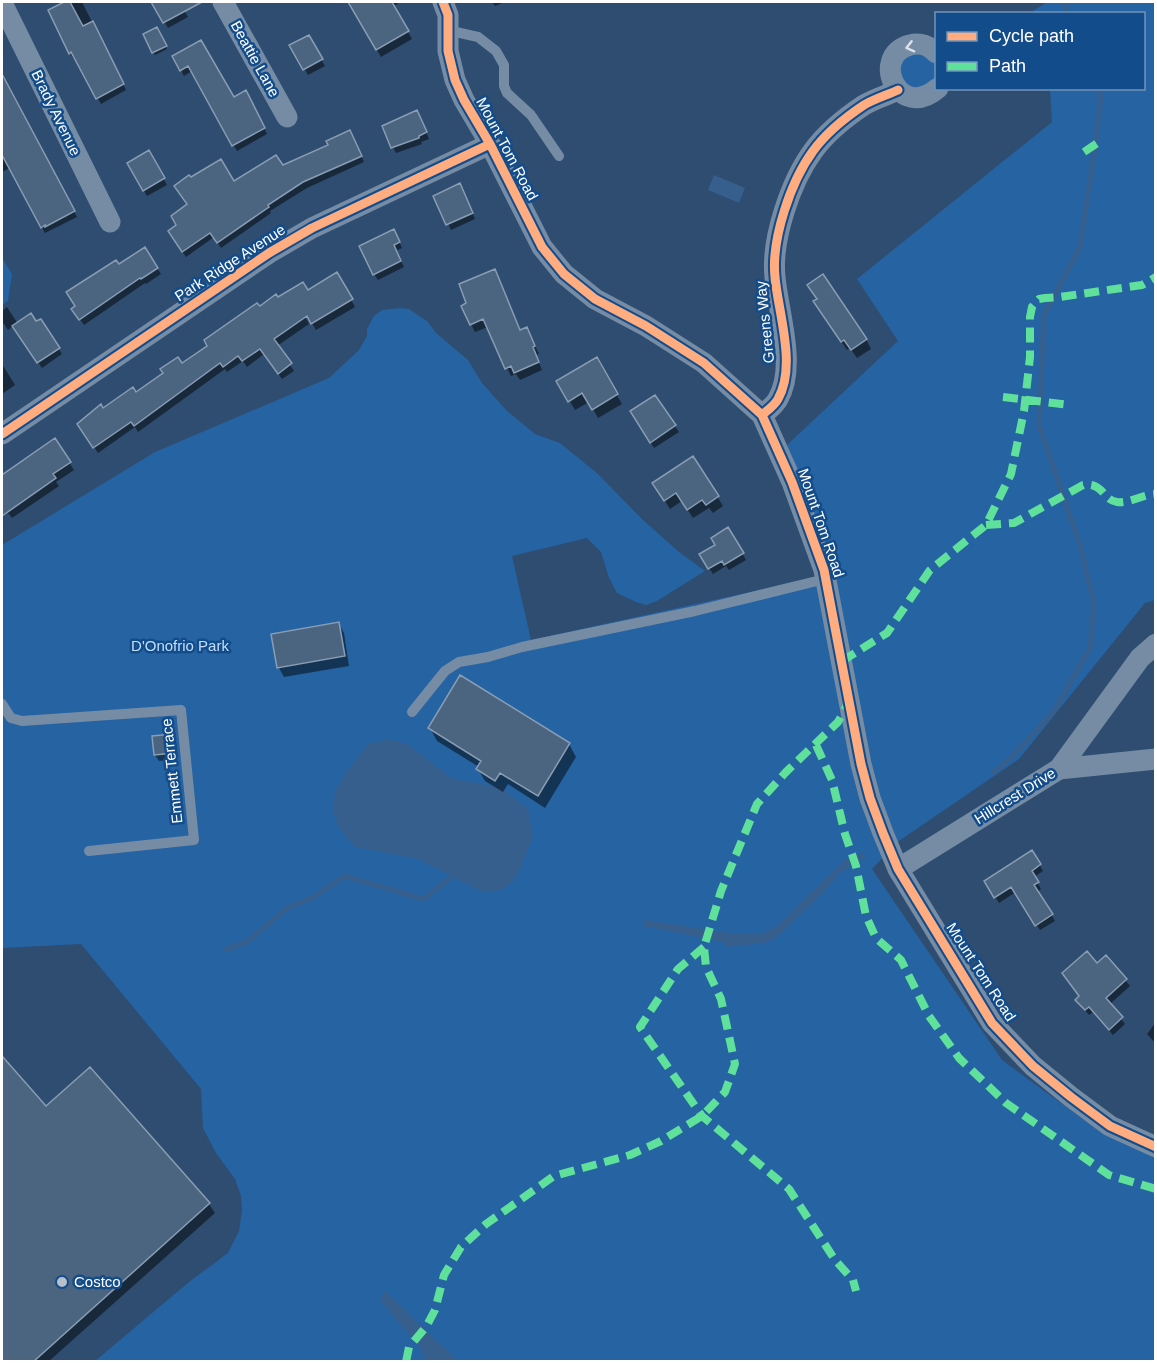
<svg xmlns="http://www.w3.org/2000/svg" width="1157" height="1363" font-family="Helvetica,sans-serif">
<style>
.green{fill:#2663a2}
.water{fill:#365f8d}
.shadow{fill:#0007}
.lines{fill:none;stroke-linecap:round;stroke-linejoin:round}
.stream{stroke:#365f8d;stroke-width:5}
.building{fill:#4b6480;stroke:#899db3;stroke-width:1.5}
.service{stroke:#758ca4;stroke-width:10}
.minor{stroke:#758ca4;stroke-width:21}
.quiet{stroke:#60e19b;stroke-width:8;stroke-dasharray:15 8;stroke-linecap:butt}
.cycleway-casing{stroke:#134c8b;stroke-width:13}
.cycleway{stroke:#ffac80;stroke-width:9}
.oneway{stroke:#dce2e8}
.poi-dot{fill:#b6c1cd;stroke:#134c8b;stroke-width:2}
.labels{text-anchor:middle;stroke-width:5;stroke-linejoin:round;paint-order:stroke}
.street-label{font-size:15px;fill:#fff;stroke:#134c8b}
.park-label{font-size:15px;fill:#c1defc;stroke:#134c8b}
.poi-label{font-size:15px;fill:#fff;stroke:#134c8b;text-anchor:start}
</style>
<rect width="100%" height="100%" fill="#2e4d70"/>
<path class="green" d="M1047,2h108v598l-10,3 -126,156 -120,82 -27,28 130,191 82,60 71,35v206h-1060l94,-79 39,-29 11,-22 3,-20 -1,-15 -6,-17 -19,-26 -13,-25 -2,-39 -120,-145 -79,4v-403l153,-93 174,-74 30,-28 8,-14v-7l7,-13 8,-6 18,-2 9,1 18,12 9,12 32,27 14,23 25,28 28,23 25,9 38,31 44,45 37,33 26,19 -48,30 -11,4 -10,-3 -19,-9 -8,-15 -8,-26 -14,-14 -75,18 19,84 302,-66 -46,-129 111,-104 -41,-62 195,-157 -2,-33 94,-1v-74h-110l-1,-3z
M912,49l24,12v22l-27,12 -15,-31z
M2,258l10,16 -4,27 -6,4z"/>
<path class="water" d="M714,175l31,13 -6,15 -31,-13z
M389,739l20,6 42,33 50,10 27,21 5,28 -17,41 -14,12 -19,2 -64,-33 -64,-12c-4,-6 -11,-12 -15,-18 -20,-33 10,-61 28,-85z
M863,853l2,4 -26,16 -15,19 -51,48 -9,3 -38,4 -2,-5 -81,-16 1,-6 93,14 26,-1 14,-7 68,-66z
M385,1291l73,70h-32l-5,-12 -41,-49z"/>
<path class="shadow" d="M67,2h15l44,88 -25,14 -25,-46 -2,1 -4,-6 -20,-43z
M153,2h26l9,15 -20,11z
M349,2h47l2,2 -5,2 19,33 -31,18z
M492,2h13l-10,4z
M157,29l10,20 -12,6 -10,-20z
M308,37l17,29 -17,9 -16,-29z
M201,42l32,57 16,-1 18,36 -30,17 -45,-80 -8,5 -10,-19z
M2,76l75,141 -32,16 -35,-65 -8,4v-25l2,-1 -2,-5z
M420,118l9,21 -8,3 1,2 -26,9 -3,-6z
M352,137l12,25 -57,26 -37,23 1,2 -50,35 -7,-11 -28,20 -13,-20 60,-54 49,-16z
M148,152l19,33 -20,11 -18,-33z
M463,191l12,28 -24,11 -16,-34z
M397,237l5,11 -6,3 8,16 -26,13 -4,-6z
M118,266l39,2 4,6 -15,10 -1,-1 -61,42 -7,-10z
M495,271l26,60 5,-3 13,26 -3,1 6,15 -22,10 -4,-6 -5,2 -23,-49 -13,5 -4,-8z
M337,274l18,33 -39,23 -12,-21 -2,2 7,13 -32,22 17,25 -12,8 -18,-25 -17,13 -4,-6 -16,11 -2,-3 -87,63 -3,-5 -37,26 -15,-23 20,-20 33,-16 46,-29 78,-57 18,-9 29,-7z
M7,307l11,17 41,25 3,5 -20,14 -28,-43 -6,5 -6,-9v-10z
M821,311l45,28 5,10 -14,9 -7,-10 -3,2z
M596,359l26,45 -24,14 -9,-16 -14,8 -17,-29z
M2,364l13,21 -13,9z
M654,397l25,35 -25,16 -22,-37z
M55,440l19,30 -18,12 3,4 -47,32 -4,-5 -6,4v-40z
M693,458l30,48 -10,7 -4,-5 -16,10 -11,-17 -12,8 -16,-26z
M728,529l18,31 -17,10 -3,-4 -13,8 -12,-19 16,-10z
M339,624l5,9 5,33 -65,11 -5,-9z
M430,728l139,16 7,13 -31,51 -37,-24 -5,8 -18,-11 -7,-12 1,-2 -42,-26z
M173,735l3,6 2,18 -19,2 -4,-6 -2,-17z
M1032,852l11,19 -9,6 7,12 -4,3 18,29 -15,9 -24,-38 -17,11 -13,-21z
M1106,957l24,29 -20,18 15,20 -12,11 -20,-23 -4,3 -12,-15 4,-3 16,-32z
M1156,1022v22l-9,-10z
M2,1059l44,49 44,-39 119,135 6,9 -167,149h-46z"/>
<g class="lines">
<path class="stream" d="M1064,2l4,12
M994,772l18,-15 42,-46 36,-63 4,-44 -14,-59 -41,-120 5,-110 36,-68 17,-115 4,-36 -4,-8
M226,950l22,-9 39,-33 25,-10 33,-22 79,23 32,-26"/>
</g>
<path class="building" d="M64,2h6l13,24 10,-5 31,63 -28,15 -25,-47 -2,2 -21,-44z
M151,2h51l-39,21z
M348,2h44l17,29 -33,19z
M157,27l10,19 -15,7 -9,-19z
M309,35l14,24 -20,11 -14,-25z
M201,40l33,57 12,-7 19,38 -33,18 -44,-80 -8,5 -8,-15z
M2,74l73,137 -30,16v-2l-4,3 -39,-73z
M417,110l10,22 -8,4v2l-28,10 -9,-22z
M350,130l12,26 -59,26 -35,23 1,2 -52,36 -7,-10 -28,19 -14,-21 8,-6 -5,-9 16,-12 -13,-18 15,-11 2,2 30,-18 13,22 42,-26 7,10 45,-20 -2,-4z
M149,150l16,28 -22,13 -16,-28z
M460,183l13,30 -27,12 -13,-29z
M394,229l6,13 -6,3 7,16 -28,14 -14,-29z
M145,247l13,21 -17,11 -1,-1 -61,42 -8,-11 4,-3 -9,-14 50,-32 3,4z
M495,269l25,61 7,-3 8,19 -2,1 6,15 -25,11 -3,-7 -6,3 -22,-50 -13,6 -9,-19 5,-3 -7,-19z
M337,272l16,27 -42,25 -4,-8 -33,23 18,24 -14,11 -18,-25 -18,12 -4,-5 -15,11 -3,-4 -86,63 -3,-4 -38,26 -16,-24 24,-20 2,4 30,-21 3,5 27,-19 -3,-4 18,-12 4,6 25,-17 -3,-6 53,-37 3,3 16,-12 2,3 25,-15 5,8z
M823,274l44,65 -16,11 -7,-10 -3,2 -28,-41 4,-2 -10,-14z
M31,313l5,8 5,-2 19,29 -23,15 -25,-37z
M597,357l21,37 -26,16 -10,-17 -14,9 -12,-21z
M655,395l21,30 -26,18 -20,-32z
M55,438l16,24 -18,12 3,4 -54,38v-41z
M693,456l26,40 -13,9 -4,-5 -15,10 -11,-17 -12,8 -12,-18z
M728,527l16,26 -20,12 -2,-4 -14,8 -9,-15 16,-9 -4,-7z
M339,622l6,34 -68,12 -6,-34z
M460,675l110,68 -32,53 -38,-23 -5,8 -19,-12 5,-8 -53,-33z
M173,734l2,19 -21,2 -2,-19z
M1032,850l9,14 -9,7 7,11 -5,3 19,29 -18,12 -24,-39 -17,11 -10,-17z
M1087,951l10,12 9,-8 21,24 -21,19 17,19 -14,13 -20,-23 -4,3 -10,-10 4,-4 -17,-23z
M2,1056l44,50 44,-39 120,136 -177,159h-31z"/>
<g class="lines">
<path class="service" d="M447,30l31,7 18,14 8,14v21l3,7 24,22 28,41
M2,704l9,14 11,3 159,-11 13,130 -105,11
M412,712l33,-41 14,-9 29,-5 34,-10 173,-36 130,-32"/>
<path class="minor" d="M223,2l64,115
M443,2l5,13v36l7,29 9,20 26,44 52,103 22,27 31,25 51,27 58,37 58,52 30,67 32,88 37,194 9,34 13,35 15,36 94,154 41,43 38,31 39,29 46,21
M2,3l108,219
M936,53c-6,-7 -16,-11 -26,-8 -41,11 -11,77 28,43
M762,415c6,-5 13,-10 16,-16 19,-33 0,-87 -3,-122 -4,-38 16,-96 38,-126 13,-18 33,-34 51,-46 10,-6 23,-10 34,-15
M2,434l267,-181 43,-25 178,-84
M1059,769l97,-10
M898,869l161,-100 81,-111 16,-14"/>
<path class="quiet" d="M1084,152l18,-12
M1003,397l67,8
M986,525l28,-2 69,-38c21,-3 19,15 34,17 12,2 26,-8 39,-8
M842,661l45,-28 43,-63 56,-45 25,-51 13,-63 6,-54v-40l2,-10 7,-8 6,-1 15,-1 82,-12 14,-8
M816,745l16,35 13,54 11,32 10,50 10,22 25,22 28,56 30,42 47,45 103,72 47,14
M704,947l-26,22 -38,58 62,89 87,73 46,71 18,20 3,11
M406,1362l3,-15 17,-20 9,-17 9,-35 17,-28 25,-23 68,-48 76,-21 31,-14 41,-25 23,-24 10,-28 -14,-65 -15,-32 -2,-20 17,-56 36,-87 29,-32 52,-50 10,-19"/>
<defs>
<path id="cycleway" d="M443,2l5,13v36l7,29 9,20 26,44 52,103 22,27 31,25 51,27 58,37 58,52 30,67 32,88 37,194 9,34 13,35 15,36 94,154 41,43 38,31 39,29 46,21
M762,415c6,-5 13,-10 16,-16 19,-33 0,-87 -3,-122 -4,-38 16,-96 38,-126 13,-18 33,-34 51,-46 10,-6 23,-10 34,-15
M2,434l267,-181 43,-25 178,-84"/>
</defs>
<use href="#cycleway" class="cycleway-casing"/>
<use href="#cycleway" class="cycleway"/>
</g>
<defs><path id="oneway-chevron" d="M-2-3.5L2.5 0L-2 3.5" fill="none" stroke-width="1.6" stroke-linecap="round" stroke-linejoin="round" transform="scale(1.5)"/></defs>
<use class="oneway" href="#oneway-chevron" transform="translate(910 47) rotate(166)"/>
<circle class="poi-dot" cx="62" cy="1282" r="6"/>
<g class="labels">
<g class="street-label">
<text transform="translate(255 59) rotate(61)" y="5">Beattie Lane</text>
<text transform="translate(56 113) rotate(64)" y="5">Brady Avenue</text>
<text transform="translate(507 149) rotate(62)" y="5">Mount Tom Road</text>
<text transform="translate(230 263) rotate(-33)" y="5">Park Ridge Avenue</text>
<text transform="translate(765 322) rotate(-96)" y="5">Greens Way</text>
<text transform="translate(821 523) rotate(71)" y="5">Mount Tom Road</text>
<text transform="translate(172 771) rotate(-96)" y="5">Emmett Terrace</text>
<text transform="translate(1015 796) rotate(-32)" y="5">Hillcrest Drive</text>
<text transform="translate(981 972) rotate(57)" y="5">Mount Tom Road</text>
</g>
<g class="park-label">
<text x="180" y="651">D'Onofrio Park</text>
</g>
<g class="poi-label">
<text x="74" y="1287">Costco</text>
</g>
</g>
<rect width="1157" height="1363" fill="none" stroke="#ffffff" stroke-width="6"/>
<rect x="935" y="12" width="210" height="78" fill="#134c8b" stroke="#7194b9" stroke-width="1.5"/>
<rect x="947" y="32" width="30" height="9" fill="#ffac80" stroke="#7194b9" stroke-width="1.5"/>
<text x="989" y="42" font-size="18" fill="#ffffff">Cycle path</text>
<rect x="947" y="62" width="30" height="9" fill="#60e19b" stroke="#7194b9" stroke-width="1.5"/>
<text x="989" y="72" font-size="18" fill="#ffffff">Path</text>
</svg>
